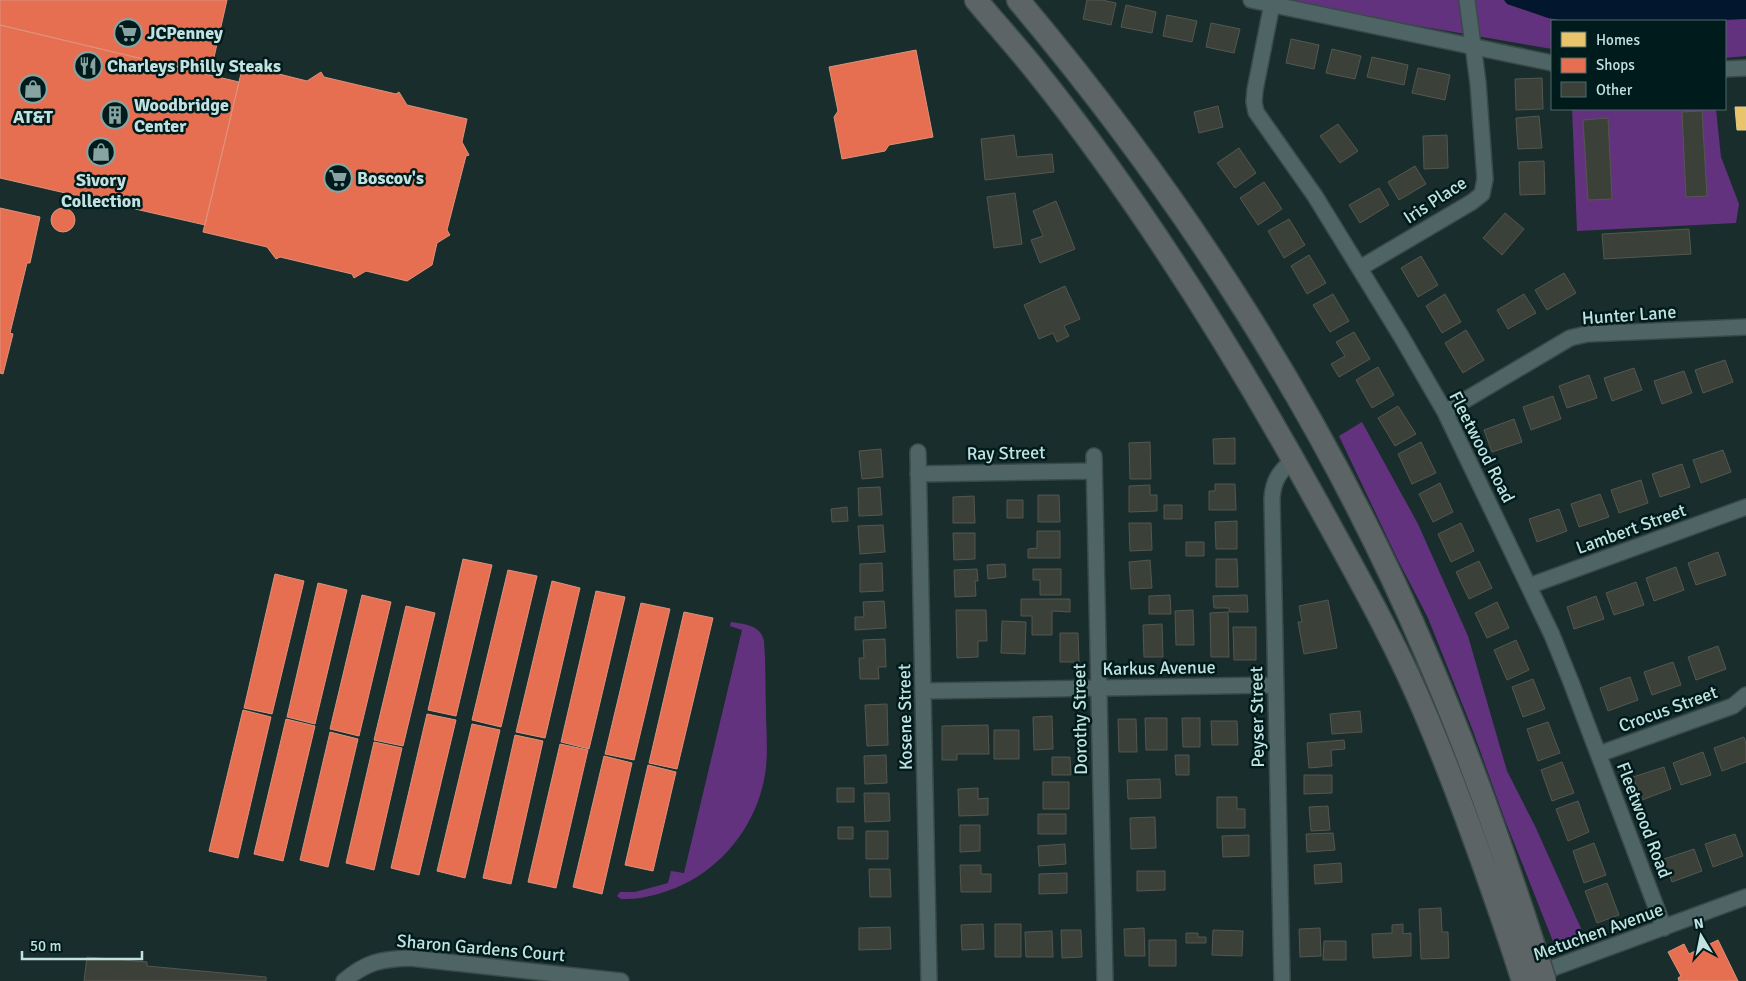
<svg xmlns="http://www.w3.org/2000/svg" width="1746" height="981" font-family="Signika,sans-serif">
<style>
.green{fill:#63327e}
.water{fill:#02162e}
.homes{fill:#e9c46a;stroke:#ddcd8e}
.shops{fill:#e76f51;stroke:#dc927c}
.building{fill:#3b4038;stroke:#54574f}
.lines{fill:none;stroke-linecap:round;stroke-linejoin:round}
.minor-casing{stroke:#394a49;stroke-width:18}
.highway-casing{stroke:#394a49;stroke-width:25}
.minor{stroke:#4f6565;stroke-width:15}
.highway{stroke:#5d6465;stroke-width:22}
.highway-bridge-casing{stroke:#394a49;stroke-width:25;stroke-linecap:butt}
.highway-bridge{stroke:#5d6465;stroke-width:22}
.labels{text-anchor:middle;stroke-width:5;stroke-linejoin:round;paint-order:stroke}
.poi-label{font-size:18px;font-weight:bold;fill:#c2e2e1;stroke:#001b1b;text-anchor:start}
.street-label{font-size:18px;fill:#c2e2e1;stroke:#001b1b}
</style>
<rect width="100%" height="100%" fill="#192d2c"/>
<path class="green" d="M1268,0h478v56l-21,2v-37h-173v28z
M1572,109h144l5,48 18,47 -3,19 -159,8z
M1362,422l56,102 50,112 39,135 28,55 53,118 -32,5 -51,-129 -32,-89 -45,-113 -31,-60 -58,-122z
M731,622c13,2 30,3 33,19 2,23 1,46 2,69 0,19 2,38 0,57 -5,47 -34,91 -76,114 -21,11 -46,19 -69,18l-4,-3 3,-4h15l33,-9 3,-12 13,2 58,-243 -12,-4z"/>
<path class="water" d="M1504,0h242v19l-45,2h-135l-18,-3 -41,-14z"/>
<path class="homes" d="M1735,107h11v23h-9z"/>
<path class="shops" d="M0,0h227l-17,75 -210,-50z
M0,25l239,57 -34,143 -205,-47z
M916,50l17,87 -44,8 -4,6 -43,8 -8,-42 4,-6 -9,-44z
M243,65l64,16 14,-9 3,5 72,17 3,-2 8,13 60,14 -5,23 7,13 -3,1 -19,74 3,5 -13,8 -5,22 -25,16 -41,-10 -12,7 -2,-4 -72,-17 -4,2 -9,-12 -64,-15z
M0,208l40,9 -10,46h-3l-17,70 3,1 -10,40 -3,-1z
M51 220a12 12 0 1 1 24 0a12 12 0 1 1-24 0Z
M463,559l29,6 -36,151 -28,-6z
M508,570l29,6 -36,151 -29,-7z
M275,574l29,7 -32,133 -28,-6z
M552,581l28,7 -35,150 -29,-6z
M318,583l29,7 -32,134 -28,-7z
M596,591l29,6 -36,152 -28,-7z
M362,595l29,7 -32,134 -29,-7z
M641,603l29,6 -36,151 -29,-6z
M406,606l29,7 -32,133 -29,-6z
M684,612l29,6 -36,151 -28,-6z
M243,710l28,7 -33,141 -29,-7z
M427,714l29,6 -37,155 -28,-7z
M286,719l29,7 -32,135 -29,-7z
M472,724l28,6 -35,148 -28,-7z
M330,732l28,7 -30,128 -28,-7z
M515,735l28,6 -32,143 -28,-6z
M374,742l28,6 -28,122 -28,-7z
M560,744l28,6 -32,138 -28,-6z
M604,756l28,7 -30,131 -29,-7z
M648,765l28,7 -23,99 -28,-6z
M1718,940l20,41h-59l-1,-3 3,-2 -13,-24 16,-8 5,10z"/>
<path class="building" d="M1087,0h15l14,3 -5,22 -28,-6z
M1126,5l30,7 -4,21 -31,-6z
M1167,15l30,6 -5,21 -29,-6z
M1211,23l29,6 -6,24 -28,-6z
M1291,39l28,6 -5,24 -28,-6z
M1332,49l29,7 -6,23 -29,-6z
M1372,57l36,8 -4,20 -37,-8z
M1418,68l32,7 -5,25 -33,-7z
M1542,78l1,31 -27,1 -1,-31z
M1218,106l5,21 -24,6 -5,-21z
M1702,111l5,85 -21,1 -4,-85z
M1539,116l3,32 -24,1 -2,-31z
M1608,118l4,81 -24,1 -5,-80z
M1338,124l20,27 -18,12 -20,-27z
M1014,135l3,22 35,-3 2,18 -69,8 -4,-41z
M1447,135l1,33 -24,1 -1,-33z
M1239,148l17,25 -21,15 -18,-25z
M1544,161l1,33 -25,1 -1,-33z
M1415,166l11,18 -27,16 -11,-18z
M1264,182l18,27 -24,16 -18,-27z
M1379,188l10,17 -29,18 -11,-18z
M1015,193l7,51 -28,4 -7,-51z
M1056,201l19,48 -35,14 -9,-23 12,-4 -10,-25z
M1505,213l19,16 -22,26 -19,-17z
M1289,219l16,26 -21,13 -16,-27z
M1689,229l2,25 -87,5 -2,-25z
M1309,255l17,28 -19,11 -16,-28z
M1421,256l17,29 -20,12 -17,-29z
M1564,273l12,20 -29,17 -12,-20z
M1065,286l15,33 -16,7 5,10 -12,6 -4,-9 -14,6 -15,-34z
M1333,294l16,27 -19,11 -17,-27z
M1445,294l16,28 -19,11 -16,-27z
M1524,294l12,19 -28,16 -11,-19z
M1466,330l18,30 -21,13 -18,-30z
M1354,332l16,27 -31,18 -8,-13 14,-8 -9,-14z
M1725,360l8,22 -30,11 -8,-23z
M1378,367l16,28 -22,13 -16,-28z
M1634,368l8,22 -30,11 -8,-23z
M1684,371l8,22 -30,11 -8,-23z
M1589,375l8,23 -30,10 -8,-22z
M1553,396l8,23 -30,11 -8,-23z
M1398,406l18,28 -21,12 -17,-28z
M1514,419l8,23 -30,10 -8,-22z
M1235,438v26h-21l-1,-25z
M1150,442l1,37h-21l-1,-36z
M1421,442l15,31 -24,11 -14,-30z
M881,449l2,28 -21,2 -3,-28z
M1723,450l8,22 -30,11 -8,-23z
M1682,464l8,23 -30,10 -8,-23z
M1641,480l7,23 -29,10 -8,-23z
M1440,483l13,29 -20,10 -14,-28z
M1215,484h20l1,26h-27v-19h6z
M1150,485v10h7v16l-28,1v-26z
M880,487l2,28 -23,1 -1,-28z
M1600,494l9,23 -30,10 -8,-23z
M1038,495h21l1,27h-22z
M974,496l1,27h-22v-26z
M1007,500h16v18h-16z
M1164,505h18v14h-18z
M847,507l1,14 -16,1 -1,-13z
M1559,509l8,22 -30,11 -8,-23z
M1237,521v28h-21l-1,-27z
M1129,523h22l1,27 -22,1z
M1461,523l13,28 -23,11 -13,-28z
M883,525l2,27 -25,2 -2,-28z
M1037,531h23v27h-32v-9l9,-1z
M953,533h22v26l-21,1z
M1186,542h18v14h-18z
M1718,552l8,23 -30,10 -8,-22z
M1216,559h21l1,28h-22z
M1150,560l2,28 -21,1 -2,-27z
M1479,561l13,27 -23,11 -13,-27z
M882,563l1,28 -23,1v-28z
M1005,564l1,13 -18,2 -1,-14z
M1676,567l8,23 -30,11 -8,-23z
M977,569l1,12h-3l1,15 -21,1 -1,-27z
M1033,569h28v26h-21v-15h-7z
M1636,582l8,23 -30,10 -8,-22z
M1170,595l1,19h-22v-18z
M1247,595l1,17h-19v-4h-15l-1,-12z
M1596,596l8,23 -30,10 -7,-22z
M1021,599h49v13l-18,-1v24h-20v-19h-11z
M1328,600l9,48 -33,6 -6,-32h4l-3,-16z
M884,601l2,27 -31,2v-13h9l-1,-15z
M1497,602l12,26 -22,10 -12,-25z
M956,610h30l1,31h-9v16l-21,1z
M1193,610l1,35h-18l-1,-34z
M1228,612l1,45h-18l-1,-44z
M1002,621l24,1 -1,32 -24,-1z
M1162,624l1,33h-19l-1,-32z
M1233,627h23v33h-22z
M1060,633h18l1,29h-19z
M885,639l1,28h-8l1,12h-19l-1,-21h5l-1,-18z
M1516,640l13,30 -22,10 -13,-30z
M1718,646l8,23 -30,11 -8,-23z
M1673,662l8,23 -29,10 -8,-23z
M1630,677l8,23 -30,11 -8,-23z
M1533,679l12,30 -22,8 -11,-30z
M887,704l1,41 -21,1 -2,-41z
M1360,711l2,21 -30,2 -2,-20z
M1052,716l1,33 -19,1 -1,-33z
M1145,718h22v32h-21z
M1182,718h18v29h-17z
M1118,719h18l1,33h-18z
M1211,721h26l1,24h-26z
M1548,722l12,31 -22,8 -11,-32z
M988,725l1,29h-32v6h-15v-34z
M994,730h25v29h-25z
M1744,737l2,7v18l-24,9 -8,-23z
M1344,740l1,9 -14,1 1,16 -23,2 -2,-25z
M1703,752l8,23 -30,10 -8,-22z
M886,755l1,28 -22,1 -1,-28z
M1175,755h14v20h-13z
M1052,757h18l1,18h-19z
M1562,762l12,31 -22,8 -11,-31z
M1664,767l7,22 -29,11 -9,-23z
M1304,775h28v18l-28,1z
M1160,779l1,19 -33,1 -1,-19z
M1043,782h26v27h-26z
M837,788h17v14h-17z
M978,788v11l10,-1v17l-29,1 -1,-27z
M864,793h25l1,28 -25,1z
M1217,797h20v12h8v19h-28z
M1578,801l11,31 -21,9 -12,-32z
M1328,806l2,24 -19,1 -2,-24z
M1038,814h28v20h-28z
M1155,817l1,31 -25,1 -1,-31z
M960,825h20v26l-20,1z
M838,827h15v12h-15z
M866,831h22v28h-22z
M1333,833l2,17 -28,2 -1,-18z
M1735,834l8,22 -30,11 -8,-23z
M1249,835v21l-26,1 -1,-21z
M1594,843l12,32 -22,8 -11,-32z
M1065,844l1,20 -27,2 -1,-20z
M1694,849l8,22 -30,11 -8,-23z
M1341,863l1,19 -27,2 -1,-19z
M960,865h21v9h10v18h-30z
M869,869h21l1,28h-21z
M1137,871h28v19l-28,1z
M1067,873v20l-28,1v-20z
M1607,883l12,32 -22,8 -12,-32z
M1441,908l1,24h6l1,26 -28,1 -2,-50z
M983,924l1,25 -22,1 -1,-25z
M995,924h26v33h-26z
M1403,924v10l8,-1v23l-38,2 -1,-24 20,-1v-8z
M890,927l1,22 -32,1v-22z
M1144,928l1,28h-20l-1,-27z
M1320,928l1,28 -21,1 -1,-28z
M1061,930h20l1,27 -20,1z
M1213,930l30,1 -1,25 -30,-1z
M1052,931l1,26h-27l-1,-25z
M1186,933h12v4h8v6h-20z
M1149,940h27v26h-27z
M1324,941h22v19h-23z
M87,957l60,5v4l119,11v4h-182z"/>
<g class="lines">
<defs>
<path id="minor" d="M1251,0l301,63
M1272,4l-17,86 -1,12 2,10 59,84 86,140 44,76 107,223 19,47 93,246
M1725,69l21,-1
M1360,268l112,-66 10,-8 3,-15 -7,-96 -11,-83
M1445,412l125,-74 17,-4 159,-7
M918,452l11,529
M1094,456l11,525
M918,474l176,-3
M1529,586l217,-79
M923,691l352,-6
M1599,754l134,-48 13,-11
M1534,975l212,-78
M344,981c22,-19 37,-22 66,-23l211,23
M1282,981l-10,-482c1,-19 8,-28 22,-40"/>
<path id="highway" d="M976,0c20,24 41,47 60,71 108,135 199,282 282,433 39,71 79,141 110,216 31,74 58,150 84,227
M1018,0c166,197 308,419 409,656 40,93 74,188 105,284"/>
</defs>
<use href="#minor" class="minor-casing"/>
<use href="#highway" class="highway-casing"/>
<use href="#minor" class="minor"/>
<use href="#highway" class="highway"/>
<defs>
<path id="highway-bridge" d="M1532,940l13,41
M1512,947l11,34"/>
</defs>
<use href="#highway-bridge" class="highway-bridge-casing"/>
<use href="#highway-bridge" class="highway-bridge"/>
</g>
<defs>
<symbol id="supermarket-ring" viewBox="-11 -11 22 22"><circle r="9.5" fill="#001b1b" stroke="#87a3a2" stroke-width="1.5"/><path d="M-6-5.5h2.5l.6 2H6L4.5 2H-2.5L-4.4-4H-6ZM-1.5 3.2a1.3 1.3 0 1 0 .1 0ZM3 3.2a1.3 1.3 0 1 0 .1 0Z" fill="#87a3a2"/></symbol>
<symbol id="restaurant-ring" viewBox="-11 -11 22 22"><circle r="9.5" fill="#001b1b" stroke="#87a3a2" stroke-width="1.5"/><path d="M-5-6h1v4h1v-4h1v4h1v-4h1v5L-1.5 .5V6h-2V.5L-5-1ZM5-6V6H3V1.5H1.5Q1.5-4 5-6Z" fill="#87a3a2"/></symbol>
<symbol id="shop-ring" viewBox="-11 -11 22 22"><circle r="9.5" fill="#001b1b" stroke="#87a3a2" stroke-width="1.5"/><path d="M-5-2.5h2.3a2.7 3.5 0 0 1 5.4 0H5L5.5 6h-11ZM-1.5-2.5h3a1.5 2.3 0 0 0-3 0Z" fill="#87a3a2"/></symbol>
<symbol id="building-ring" viewBox="-11 -11 22 22"><circle r="9.5" fill="#001b1b" stroke="#87a3a2" stroke-width="1.5"/><path d="M-4-6H4V6H1V3H-1V6H-4ZM-2.5-4.3h1.7v1.8h-1.7ZM.8-4.3h1.7v1.8H.8ZM-2.5-1h1.7V.8h-1.7ZM.8-1h1.7V.8H.8Z" fill="#87a3a2"/></symbol>
</defs>
<g fill-rule="evenodd">
<use href="#supermarket-ring" x="112" y="17" width="32" height="32"/>
<use href="#restaurant-ring" x="72" y="50" width="32" height="32"/>
<use href="#shop-ring" x="17" y="73" width="32" height="32"/>
<use href="#building-ring" x="99" y="99" width="32" height="32"/>
<use href="#shop-ring" x="85" y="136" width="32" height="32"/>
<use href="#supermarket-ring" x="322" y="162" width="32" height="32"/>
</g>
<g class="labels">
<g class="poi-label">
<text x="147" y="39">JCPenney</text>
<text x="107" y="72">Charleys Philly Steaks</text>
<text x="134" y="111">Woodbridge<tspan x="134" dy="21">Center</tspan></text>
<text x="33" y="123" text-anchor="middle">AT&amp;T</text>
<text x="357" y="184">Boscov's</text>
<text x="101" y="186" text-anchor="middle">Sivory<tspan x="101" dy="21">Collection</tspan></text>
</g>
<g class="street-label">
<text transform="translate(1435 200) rotate(-33)" y="6">Iris Place</text>
<text transform="translate(1629 315) rotate(-4)" y="6">Hunter Lane</text>
<text transform="translate(1482 447) rotate(63)" y="6">Fleetwood Road</text>
<text transform="translate(1006 453) rotate(-1)" y="6">Ray Street</text>
<text transform="translate(1631 529) rotate(-20)" y="6">Lambert Street</text>
<text transform="translate(1159 668) rotate(-1)" y="6">Karkus Avenue</text>
<text transform="translate(1668 709) rotate(-20)" y="6">Crocus Street</text>
<text transform="translate(905 717) rotate(-91)" y="6">Kosene Street</text>
<text transform="translate(1257 717) rotate(-91)" y="6">Peyser Street</text>
<text transform="translate(1080 719) rotate(-91)" y="6">Dorothy Street</text>
<text transform="translate(1644 820) rotate(69)" y="6">Fleetwood Road</text>
<text transform="translate(1598 932) rotate(-20)" y="6">Metuchen Avenue</text>
<text transform="translate(481 948) rotate(5)" y="6">Sharon Gardens Court</text>
</g>
</g>
<rect x="1551" y="20" width="175" height="90" fill="#001b1b" stroke="#4e6b6a"/>
<rect x="1561" y="32" width="25" height="15" fill="#e9c46a" stroke="#4e6b6a"/>
<text x="1596" y="45" font-size="15" fill="#c2e2e1">Homes</text>
<rect x="1561" y="58" width="25" height="15" fill="#e76f51" stroke="#4e6b6a"/>
<text x="1596" y="70" font-size="15" fill="#c2e2e1">Shops</text>
<rect x="1561" y="82" width="25" height="15" fill="#3b4038" stroke="#4e6b6a"/>
<text x="1596" y="95" font-size="15" fill="#c2e2e1">Other</text>
<g transform="translate(1701 936) rotate(350)" stroke="#001b1b" stroke-width="4" paint-order="stroke">
<path d="M0-4L9 19L0 12L-9 19Z" fill="#c2e2e1"/>
<text y="-8" font-size="14" font-weight="bold" text-anchor="middle" fill="#c2e2e1">N</text>
</g>
<path d="M22 951v8h120v-8" fill="none" stroke="#c2e2e1" stroke-width="2.5"/>
<text x="30" y="951" font-size="15" fill="#c2e2e1" stroke="#001b1b" stroke-width="4" paint-order="stroke">50 m</text>
</svg>
